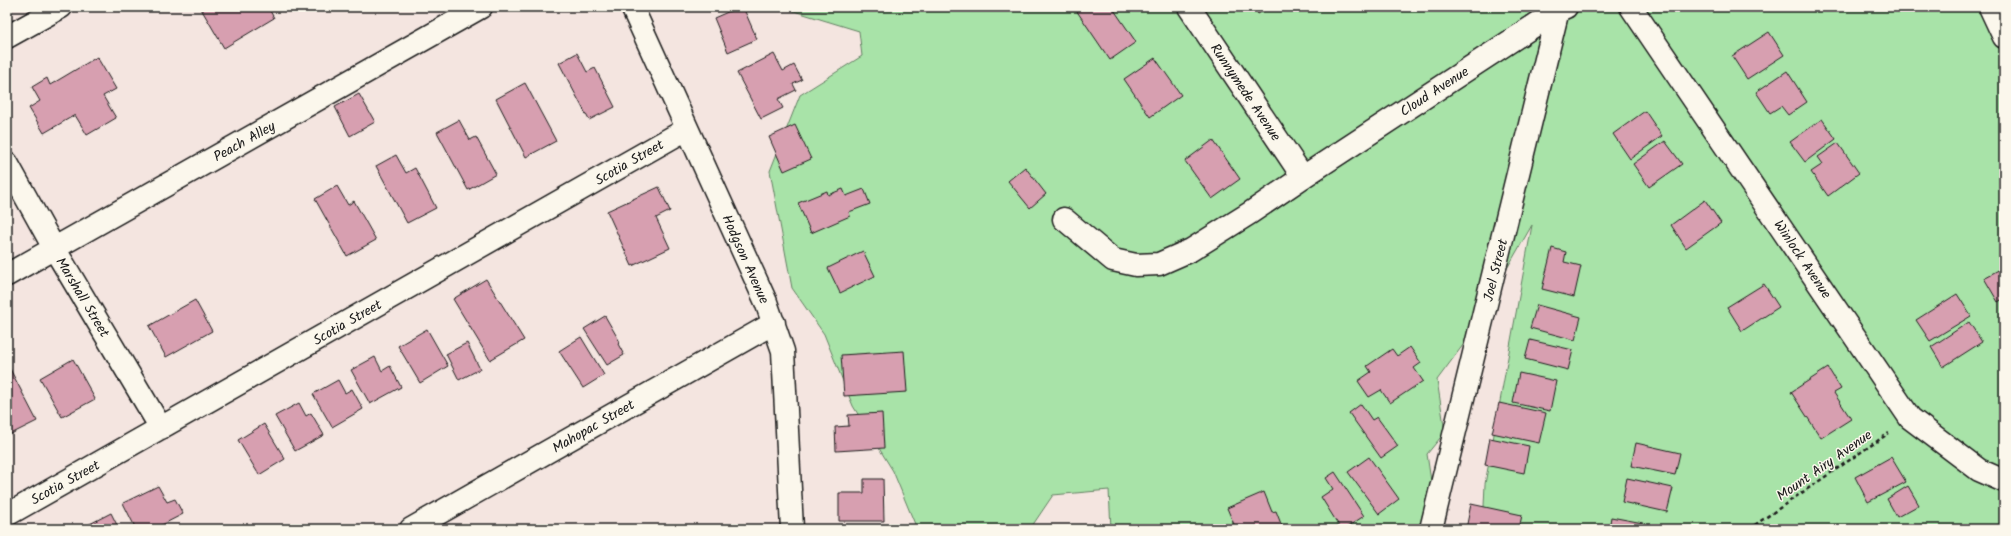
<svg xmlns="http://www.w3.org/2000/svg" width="2011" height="536" font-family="Kalam,sans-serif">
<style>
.green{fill:#a8e3a8;stroke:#628062}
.building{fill:#d79fb0;stroke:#1c1c1c}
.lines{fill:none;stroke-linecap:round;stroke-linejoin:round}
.minor-casing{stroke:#1c1c1c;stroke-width:25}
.path{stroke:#1c1c1c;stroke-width:2.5;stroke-dasharray:4 3;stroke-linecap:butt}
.minor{stroke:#fbf7ec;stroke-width:22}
.labels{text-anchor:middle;stroke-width:3;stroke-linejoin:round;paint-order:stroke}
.street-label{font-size:14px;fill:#1c1c1c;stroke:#fbf7ec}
</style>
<rect width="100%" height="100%" fill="#f4e5e0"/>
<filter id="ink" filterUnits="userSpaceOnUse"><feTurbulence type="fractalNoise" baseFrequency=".025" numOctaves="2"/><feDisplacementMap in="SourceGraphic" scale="8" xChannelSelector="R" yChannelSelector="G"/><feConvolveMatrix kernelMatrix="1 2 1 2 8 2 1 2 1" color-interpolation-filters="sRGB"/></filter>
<g filter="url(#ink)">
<path class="green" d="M785,7h1219v522h-521l2,-45 47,-259 -69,120 -26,35 8,52 -18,22 5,34 -12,41h-309l-2,-39 -56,5 -23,34h-113l-24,-58 -40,-65 -29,-72 -32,-46 -22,-117 30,-76 62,-39 -3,-25 -75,-23z"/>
<path class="building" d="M200,7h68l6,11 -50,30z
M739,7h4l14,32 -29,13 -14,-34z
M1074,7h38l24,35 -26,18z
M1254,7h16l-12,7z
M1769,32l15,23 -37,24 -15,-23z
M577,53l10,19 8,-4 20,39 -26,13 -30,-57z
M774,54l9,17 11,-6 8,15 -9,4 3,6 -18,9 5,9 -22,11 -24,-46z
M97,57l19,32 -13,7 13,22 -29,17 -12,-20 -31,18 -15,-25 11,-7 -8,-14 15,-9 3,7z
M1155,58l26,37 -31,22 -26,-38z
M1787,71l20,31 -19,13 -7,-9 -11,7 -14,-21z
M525,83l31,58 -30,16 -30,-58z
M359,94l16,28 -25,14 -15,-29z
M1645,111l17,25 -32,23 -17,-25z
M1822,119l14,20 -31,23 -15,-20z
M459,120l11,20 6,-3 20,37 -28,16 -31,-58z
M795,125l16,34 -27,12 -15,-34z
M1213,140l27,39 -28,20 -27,-38z
M1665,141l17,23 -33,23 -16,-23z
M1838,143l21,30 -31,23 -17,-24 12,-8 -5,-7z
M396,155l10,18 9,-5 21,40 -29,15 -31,-57z
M1025,167l21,27 -16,14 -22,-27z
M337,186l11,19 6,-4 22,39 -29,16 -32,-57z
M659,187l11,24 -14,7 14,30 -38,18 -25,-55z
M843,189l3,7 18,-7 6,15 -21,8 1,4 -39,17 -13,-30 29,-12 1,4z
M1705,200l16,23 -35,25 -15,-23z
M1552,248l14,4 -2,10 17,4 -7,31 -32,-8z
M863,251l12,25 -35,17 -12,-25z
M2004,267v31l-6,4 -14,-24z
M486,279l38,61 -34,20 -37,-61z
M1764,284l15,23 -37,24 -15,-24z
M1957,294l14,22 -41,25 -14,-21z
M195,300l17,31 -46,26 -17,-31z
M1537,305l44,12 -6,23 -45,-12z
M605,316l15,26 -2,2 6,11 -17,10 -23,-36z
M1969,322l13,20 -39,25 -12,-20z
M427,329l21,37 -28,17 -22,-37z
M581,337l23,38 -21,13 -24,-37z
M1530,340l43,10 -5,20 -43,-11z
M467,343l13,26 -21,11 -13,-26z
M1410,347l11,16 -7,5 9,13 -33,22 -9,-13 -12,7 -11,-16 13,-9 -4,-6 25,-17 5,7z
M904,351l3,41 -63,4 -3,-41z
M375,357l7,14 8,-5 11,21 -31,17 -19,-34z
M73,359l22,40 -33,18 -22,-39z
M1828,368l13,21 -7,4 17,26 -30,19 -30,-46z
M10,369l27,52 -30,15v-66z
M1519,373l37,8 -6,30 -37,-8z
M338,380l7,13 7,-4 11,20 -31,18 -19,-33z
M299,403l7,13 5,-3 13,22 -29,16 -20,-35z
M1499,403l47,10 -7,30 -47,-10z
M1361,404l11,16 5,-3 21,29 -17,12 -32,-45z
M882,413l2,35 -48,3 -1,-24 14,-1 -1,-11z
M264,424l21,35 -26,16 -21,-35z
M1490,438l39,8 -5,27 -39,-8z
M1636,443l44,10 -5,22 -44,-9z
M1369,457l30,42 -20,15 -31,-42z
M1891,457l15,25 -38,20 -13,-25z
M1335,472l29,44 -20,13h-3l-20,-32 12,-8 -7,-11z
M1627,478l46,10 -6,24 -45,-10z
M864,479h19l1,42h-45v-28h25z
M158,486l9,16 8,-3 8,15 -29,15h-18l-13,-26z
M1908,486l11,19 -22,12 -10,-18z
M1264,492l8,20 4,-1 7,18h-47l-9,-21z
M1471,504l51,11 -3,14h-53z
M111,513l8,16h-39z
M1611,517l32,6 -1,6h-33z"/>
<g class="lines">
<defs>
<path id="minor" d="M632,7l134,295 17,49 9,178
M1189,7l114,170
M1631,7l279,411 69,52 25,11
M1990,7l14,30
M7,37l54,-30
M7,163l47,85 107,180
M1064,219l49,41 23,5 23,-1 32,-14 59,-37 53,-36 255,-167 8,-3
M7,275l474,-268
M7,515l680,-386
M411,529l363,-206
M1431,529l127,-519"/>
</defs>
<use href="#minor" class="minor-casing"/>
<path class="path" d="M1749,529l140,-96"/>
<use href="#minor" class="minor"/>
</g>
</g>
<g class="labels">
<g class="street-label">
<text transform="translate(1434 91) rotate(-33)" y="5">Cloud Avenue</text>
<text transform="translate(1246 92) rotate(56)" y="5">Runnymede Avenue</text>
<text transform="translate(244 141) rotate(-29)" y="5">Peach Alley</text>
<text transform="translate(629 162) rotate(-30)" y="5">Scotia Street</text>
<text transform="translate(746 259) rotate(66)" y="5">Hodgson Avenue</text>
<text transform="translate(1803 259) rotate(56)" y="5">Winlock Avenue</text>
<text transform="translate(1495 270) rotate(-76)" y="5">Joel Street</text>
<text transform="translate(83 297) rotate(59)" y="5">Marshall Street</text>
<text transform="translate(347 322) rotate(-30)" y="5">Scotia Street</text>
<text transform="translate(593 426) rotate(-30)" y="5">Mahopac Street</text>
<text transform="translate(1824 465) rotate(-35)" y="5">Mount Airy Avenue</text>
<text transform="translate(65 482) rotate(-29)" y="5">Scotia Street</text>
</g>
</g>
<rect width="2011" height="536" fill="none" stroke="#fbf7ec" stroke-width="24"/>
<rect x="12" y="12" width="1987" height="512" fill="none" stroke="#1c1c1c" stroke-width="1.5" filter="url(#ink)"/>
</svg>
